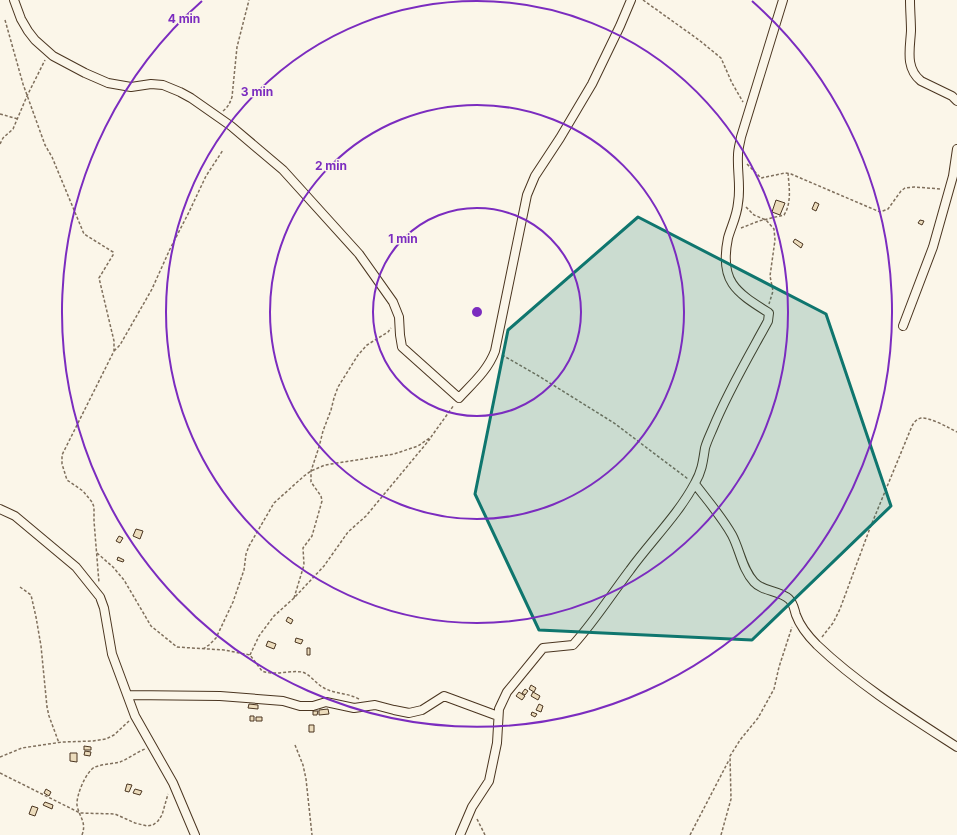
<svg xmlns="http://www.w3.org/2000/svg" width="957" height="835" font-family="Inter,sans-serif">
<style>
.building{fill:#ecdcbc;stroke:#4a3520}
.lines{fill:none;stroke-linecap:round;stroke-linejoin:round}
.minor-casing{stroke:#4a3520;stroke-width:10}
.path{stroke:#7f6f5c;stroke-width:1.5;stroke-dasharray:3 2;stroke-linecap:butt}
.minor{stroke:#fbf6e9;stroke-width:8}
.marked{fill:#0f766e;fill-opacity:0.2;stroke:#0f766e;stroke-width:3;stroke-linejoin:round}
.ring{fill:none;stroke:#7b2cbf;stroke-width:2}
.centre{fill:#7b2cbf;stroke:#fbf6e9;stroke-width:2}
.ring-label{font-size:12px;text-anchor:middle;font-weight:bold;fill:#7b2cbf;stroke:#fbf6e9;stroke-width:3;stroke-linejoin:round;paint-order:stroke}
</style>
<rect width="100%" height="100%" fill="#fbf6e9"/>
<path class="building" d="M776,200l9,3 -5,12 -8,-3z
M815,202l4,2 -3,7 -4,-2z
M920,220l4,1 -2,4 -4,-2z
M795,239l8,5 -2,4 -8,-6z
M136,529l7,2 -3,8 -7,-3z
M119,536l4,2 -3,5 -4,-2z
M118,557l6,3 -1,2 -6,-2z
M288,617l5,3 -2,4 -5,-3z
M296,638l7,2 -2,4 -6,-2z
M268,641l8,3 -2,5 -8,-3z
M307,648h3v7h-3z
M531,685l5,3 -2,4 -5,-3z
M525,689l3,2 -3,4 -3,-2z
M519,692l6,4 -3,4 -6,-4z
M533,692l7,4 -2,4 -7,-4z
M249,704l9,1v4l-10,-1z
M539,704l4,2 -2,6 -5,-2z
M328,709l1,5 -10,1v-5z
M313,711h5l-1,4h-4z
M532,712l5,2 -2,3 -4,-2z
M250,716h4v5h-4z
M256,717h6v4h-6z
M309,725h5v7h-5z
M84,746l7,1v3h-7z
M85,751l6,1 -1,4 -6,-1z
M70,753h7v9l-7,-1z
M127,784l5,1 -3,7 -4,-1z
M46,789l5,3 -2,4 -5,-3z
M135,789l7,2 -2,4 -7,-2z
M45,802l8,3 -1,4 -9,-4z
M32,806l6,2 -3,8 -6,-2z"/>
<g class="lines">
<defs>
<path id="minor" d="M14,0l7,19 7,12 7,9 18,16 32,17 23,10 23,4 20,-3 12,1 17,7 11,6 40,28 52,44 76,84 34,48 6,15 1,18 2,12 57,51c14,-15 29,-28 36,-47l32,-156 8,-19 25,-38 32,-54 28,-58 11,-26
M910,0c0,10 1,21 1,31 -1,18 -6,37 10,50l31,15 5,5
M903,326l30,-79 20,-71 4,-27
M695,484c12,16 27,33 37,51 8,15 10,34 22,47 9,10 25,8 35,17 5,5 5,10 7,16 4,11 13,22 21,30 42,40 92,71 140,102
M0,509l15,7 61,51 24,30 4,11 8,46 23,62 38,67 22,52
M128,695l92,1 63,5 17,5h13l13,-4 28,6 21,-3 19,5 15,3 13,-3 22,-14 54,20
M460,835l12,-28 17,-26 8,-38 2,-34 8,-17 36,-44 30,-3c21,-23 38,-50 57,-75 21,-29 48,-55 65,-87 7,-12 8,-22 10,-35 2,-7 5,-13 8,-20 15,-37 36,-72 55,-107l1,-8c-33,-21 -50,-31 -41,-75 3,-11 9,-22 10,-35 3,-16 -1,-32 0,-48 0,-6 2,-12 3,-18l42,-137"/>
</defs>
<use href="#minor" class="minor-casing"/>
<path class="path" d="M643,0l56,40 22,18 11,25 11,19
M5,20l18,64 22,61 7,12 32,77 29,18v3l-14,23 15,63v10l-52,104v9l5,16 16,11 9,11 2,5v14l5,62
M223,111c5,-4 7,-8 9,-14l5,-50 12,-47
M0,114l18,5
M0,144l3,-6 10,-9 14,-33 18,-36
M747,164l14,14 24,-5 6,1 89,38 8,-3 13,-18 4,-3 9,-1 27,2
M746,207l8,8 12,5 8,9 1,11 -5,36 3,15 -4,13
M741,228l18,-7 25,-6c8,-12 5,-29 4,-42
M114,351l6,-6 32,-56 18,-40 19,-37 17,-36 17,-26
M502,355l35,20 77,48 74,56
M97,553l16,14 11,13 27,46 26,21 47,3 26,5 12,16c13,5 26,-1 40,1 8,2 14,12 22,16 11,6 24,5 35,11
M20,587l11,8 5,22 5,29 6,61 2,9 10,27
M294,598l10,-33 -1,-17 9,-12 10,-35 -1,-5 -10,-14v-11l8,-24 4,-16 8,-21 3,-12 4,-11 20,-32 9,-10 21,-13 3,-4
M822,637l11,-14 7,-14 30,-81 42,-102c2,-4 5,-7 9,-8 9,-1 28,10 36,14
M203,649l6,-4 7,-7 17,-36 11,-32 2,-16 3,-8 25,-43 30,-27 7,-5 14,-6 69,-11 24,-8 13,-9 23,-32
M250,655l9,-19 15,-20 20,-18 30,-32 24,-34 18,-16 64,-77
M295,745l8,20 3,14 6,56
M0,757l22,-9 40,-6 31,-1 13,-2 8,-4 15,-14
M0,773l80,40 35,1 20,9 12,3 6,-1 5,-4 4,-6 6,-21
M477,819l8,16
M82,835c5,-13 -3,-18 -5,-30 -1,-9 9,-34 18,-38 8,-3 17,-3 25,-5 8,-3 17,-10 25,-13
M690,835l39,-75
M721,835l10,-36 -1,-43 10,-16 18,-22 16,-29 5,-22 13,-40"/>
<use href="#minor" class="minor"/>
</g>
<path class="marked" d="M638,217l188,97 65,192 -139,134 -213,-10 -64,-136 33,-164z"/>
<g class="ring">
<circle cx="477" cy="312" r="104"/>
<circle cx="477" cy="312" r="207"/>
<circle cx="477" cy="312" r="311"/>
<path d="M752 1A415 415 0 1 1 202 1"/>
</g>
<circle cx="477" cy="312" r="6" class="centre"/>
<g class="ring-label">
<text x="184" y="23">4 min</text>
<text x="257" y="96">3 min</text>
<text x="331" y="170">2 min</text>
<text x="403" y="243">1 min</text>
</g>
</svg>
